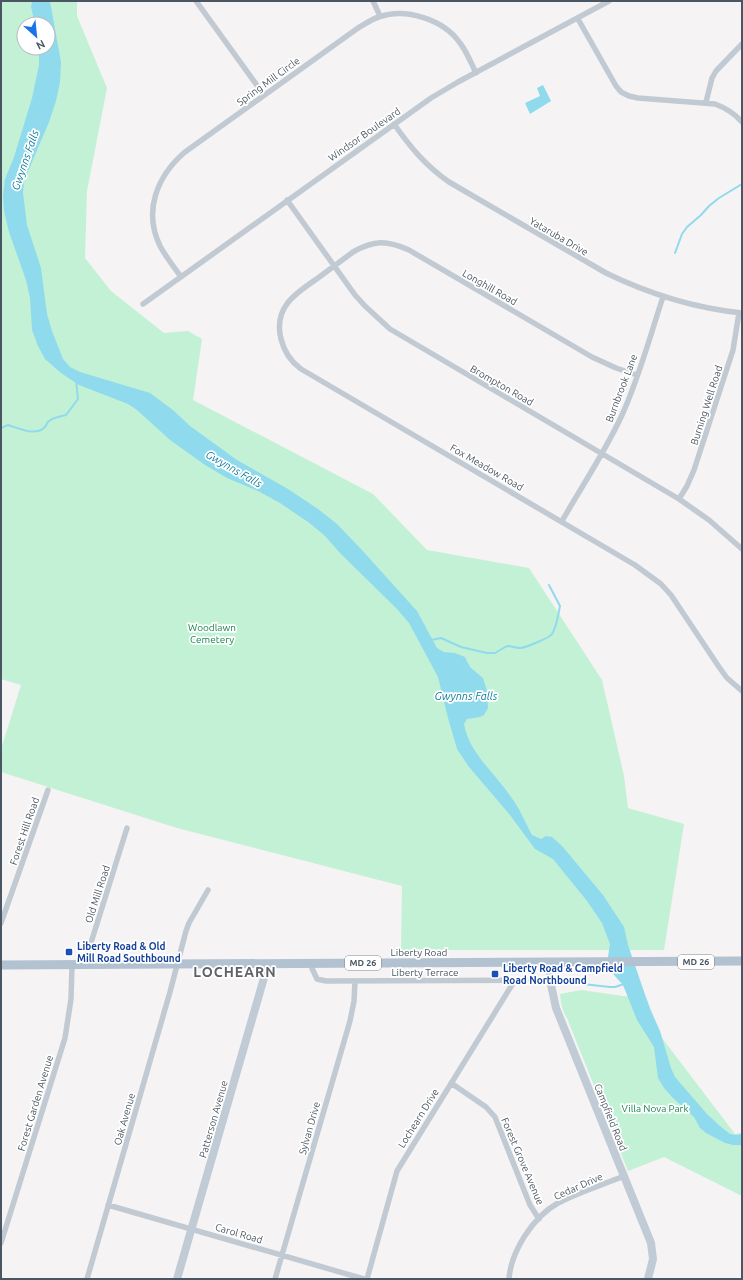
<svg xmlns="http://www.w3.org/2000/svg" width="743" height="1280" font-family="Ubuntu,sans-serif">
<style>
.green{fill:#c3f1d5;fill-rule:evenodd}
.water{fill:#90daee}
.lines{fill:none;stroke-linecap:round;stroke-linejoin:round}
.stream{stroke:#90daee;stroke-width:2}
.street{stroke:#c1cad2;stroke-width:5.5}
.secondary{stroke:#c1cbd6;stroke-width:8}
.primary{stroke:#b3c2d1;stroke-width:9}
.transit-dot{fill:#1a4fb4;stroke:#fff;stroke-width:1.5}
.labels{text-anchor:middle;stroke-width:3.5;stroke-linejoin:round;paint-order:stroke}
.shield{fill:#fff;stroke:#808990;stroke-width:1}
.shield-label{font-size:9px;font-weight:bold;fill:#4a5661}
.street-label{font-size:10px;fill:#4a5661;stroke:#fff}
.park-label{font-size:10px;fill:#17864f;stroke:#fff}
.transit-label{font-size:10px;font-weight:bold;fill:#164399;stroke:#fff;text-anchor:start}
.water-label{font-size:11px;font-style:italic;fill:#0c7c9b;stroke:#fff}
.district-label{font-size:14px;font-weight:bold;letter-spacing:1px;fill:#5f6368;stroke:#fff}
</style>
<rect width="100%" height="100%" fill="#f5f3f3"/>
<path class="green" d="M1,1h76v15l30,72 -20,103 -2,67 26,33 53,42 24,-2 14,8 -9,61 180,94 54,56 102,18 73,112 22,96 4,32 56,16 -20,126h-263l1,-64 -225,-58 -176,-56v-23l20,-64 -20,-6zM24,24h24v24h-24z
M581,990l42,6 23,1 16,41 73,96 7,-1v63l-78,-39 -36,14 -61,-153c-5,-7 -6,-16 -7,-24z"/>
<path class="water" d="M32,1h18l11,61 -1,20 -4,19 -7,21 -25,59 -1,12 4,32 14,43 6,46 5,17 11,28 7,8 10,5 70,21 23,17 17,16 47,34 51,29 30,20 19,15 24,25 56,62 20,37 7,4 11,1 10,4 5,10 13,11 4,13 1,17 -4,7 -4,2 -13,2 -3,5c5,29 31,49 47,73 9,12 14,25 21,38l9,4 5,-3 6,1 10,9 41,49 21,32 4,18 22,64 10,22 11,37 4,9 32,37 13,12 10,8 6,1 6,-1v11h-9l-8,-2 -19,-10 -6,-5 -6,-11 -21,-19 -9,-10 -6,-10 -4,-31 -17,-27 -14,-35 -9,-10 -3,-7 -3,-11 2,-13 -8,-21 -15,-22 -34,-42 -18,-10 -25,-34 -41,-48 -12,-18 -9,-31 -10,-41 -29,-54 -12,-14 -56,-55 -17,-19 -16,-13 -28,-19 -22,-12 -31,-13 -22,-13 -35,-25 -33,-30 -9,-6 -49,-19 -18,-12 -16,-14 -7,-13 -6,-16 -2,-32 -4,-18 -17,-48 -5,-21 -1,-16 2,-16 9,-22 18,-59 7,-33v-17h9v-24h-13l-4,-17z
M543,85l8,16 -21,13 -5,-11 15,-7 -3,-8z"/>
<g class="lines">
<path class="stream" d="M675,253l7,-19 5,-7 14,-12 8,-9 10,-8 23,-14
M1,428l7,-3c11,3 27,12 37,2 1,-1 2,-4 3,-5 5,-5 11,-5 18,-7l12,-16 -2,-19
M431,640l10,-2 20,9 26,6h8l12,-7c4,0 9,2 13,2 5,0 29,-10 32,-14 5,-8 6,-19 8,-28l-11,-21
M564,982l46,5h5l9,-3"/>
<path class="street" d="M196,1l68,94
M373,1l7,15
M578,19l38,67 5,6 8,4 9,2 77,6c11,4 19,9 27,18
M706,102l6,-24 4,-7 26,-27
M394,124c17,24 31,41 55,58l157,91c43,21 88,35 136,40
M287,200l68,95 10,11 25,23 289,170 30,21 33,29
M181,277c-7,-10 -15,-20 -21,-31 -17,-35 -3,-70 25,-94l173,-124c7,-4 14,-9 21,-11 27,-10 65,3 81,26 7,9 11,20 16,30
M143,304l288,-206 27,-16 151,-81
M637,375l-21,-7 -24,-11 -183,-107c-22,-10 -35,-10 -56,2 -12,9 -23,17 -35,26 -22,15 -45,29 -37,61 3,12 9,22 20,30l334,196 26,19 10,11 48,72 8,11 15,13
M679,499l8,-13 7,-16 39,-120 6,-37
M562,521c20,-35 43,-69 60,-106 17,-37 28,-79 41,-118
M1,923l47,-133
M310,964l7,15 9,2 224,-1
M84,965l43,-137
M451,1083l35,24 9,10 35,88 9,14
M108,1205l256,74
M1,1243l64,-205 6,-39 1,-34
M87,1279l83,-287 16,-61 3,-8 19,-33
M275,1279l75,-258 4,-20 1,-20
M367,1279l30,-108 118,-191
M509,1279c2,-28 24,-62 49,-76 21,-11 44,-18 66,-27"/>
<path class="secondary" d="M550,963v17l6,28 95,235 2,16 -5,20
M177,1279l91,-315"/>
<path class="primary" d="M1,965l741,-4"/>
</g>
<g class="transit-dot">
<rect x="65" y="948" width="8" height="8" rx="2"/>
<rect x="491" y="970" width="8" height="8" rx="2"/>
</g>
<g class="labels">
<g class="shield">
<rect x="678" y="955" width="36" height="14" rx="3"/>
<rect x="345" y="956" width="36" height="14" rx="3"/>
</g>
<g class="shield-label">
<text x="696" y="965">MD 26</text>
<text x="363" y="966">MD 26</text>
</g>
<g class="street-label">
<text transform="translate(268 81) rotate(-36)" y="4">Spring Mill Circle</text>
<text transform="translate(364 134) rotate(-35)" y="4">Windsor Boulevard</text>
<text transform="translate(559 236) rotate(30)" y="4">Yataruba Drive</text>
<text transform="translate(490 287) rotate(30)" y="4">Longhill Road</text>
<text transform="translate(502 385) rotate(30)" y="4">Brompton Road</text>
<text transform="translate(621 388) rotate(-69)" y="4">Burnbrook Lane</text>
<text transform="translate(706 405) rotate(-72)" y="4">Burning Well Road</text>
<text transform="translate(487 467) rotate(30)" y="4">Fox Meadow Road</text>
<text transform="translate(24 831) rotate(-71)" y="4">Forest Hill Road</text>
<text transform="translate(97 894) rotate(-72)" y="4">Old Mill Road</text>
<text x="419" y="956">Liberty Road</text>
<text x="425" y="976">Liberty Terrace</text>
<text transform="translate(35 1103) rotate(-73)" y="4">Forest Garden Avenue</text>
<text transform="translate(611 1117) rotate(68)" y="4">Campfield Road</text>
<text transform="translate(418 1118) rotate(-58)" y="4">Lochearn Drive</text>
<text transform="translate(124 1119) rotate(-74)" y="4">Oak Avenue</text>
<text transform="translate(213 1119) rotate(-74)" y="4">Patterson Avenue</text>
<text transform="translate(309 1128) rotate(-74)" y="4">Sylvan Drive</text>
<text transform="translate(523 1161) rotate(67)" y="4">Forest Grove Avenue</text>
<text transform="translate(578 1186) rotate(-24)" y="4">Cedar Drive</text>
<text transform="translate(239 1233) rotate(16)" y="4">Carol Road</text>
</g>
<g class="park-label">
<text x="212" y="631">Woodlawn<tspan x="212" dy="12">Cemetery</tspan></text>
<text x="655" y="1112">Villa Nova Park</text>
</g>
<g class="transit-label">
<text x="77" y="950">Liberty Road &amp; Old<tspan x="77" dy="12">Mill Road Southbound</tspan></text>
<text x="503" y="972">Liberty Road &amp; Campfield<tspan x="503" dy="12">Road Northbound</tspan></text>
</g>
<g class="water-label">
<text transform="translate(25 160) rotate(-71)" y="4">Gwynns Falls</text>
<text transform="translate(234 469) rotate(30)" y="4">Gwynns Falls</text>
<text x="466" y="700">Gwynns Falls</text>
</g>
<g class="district-label">
<text x="235" y="977">LOCHEARN</text>
</g>
</g>
<rect width="743" height="1280" fill="none" stroke="#4a5661" stroke-width="4"/>
<g transform="translate(36 36) rotate(153)"><circle r="19" fill="#ffffff" stroke="#b7bbc0"/>
<path d="M0-3L7 15L0 10L-7 15Z" fill="#1a73e8"/>
<text y="-6" font-size="11" font-weight="bold" text-anchor="middle" fill="#4a5661">N</text>
</g>
</svg>
